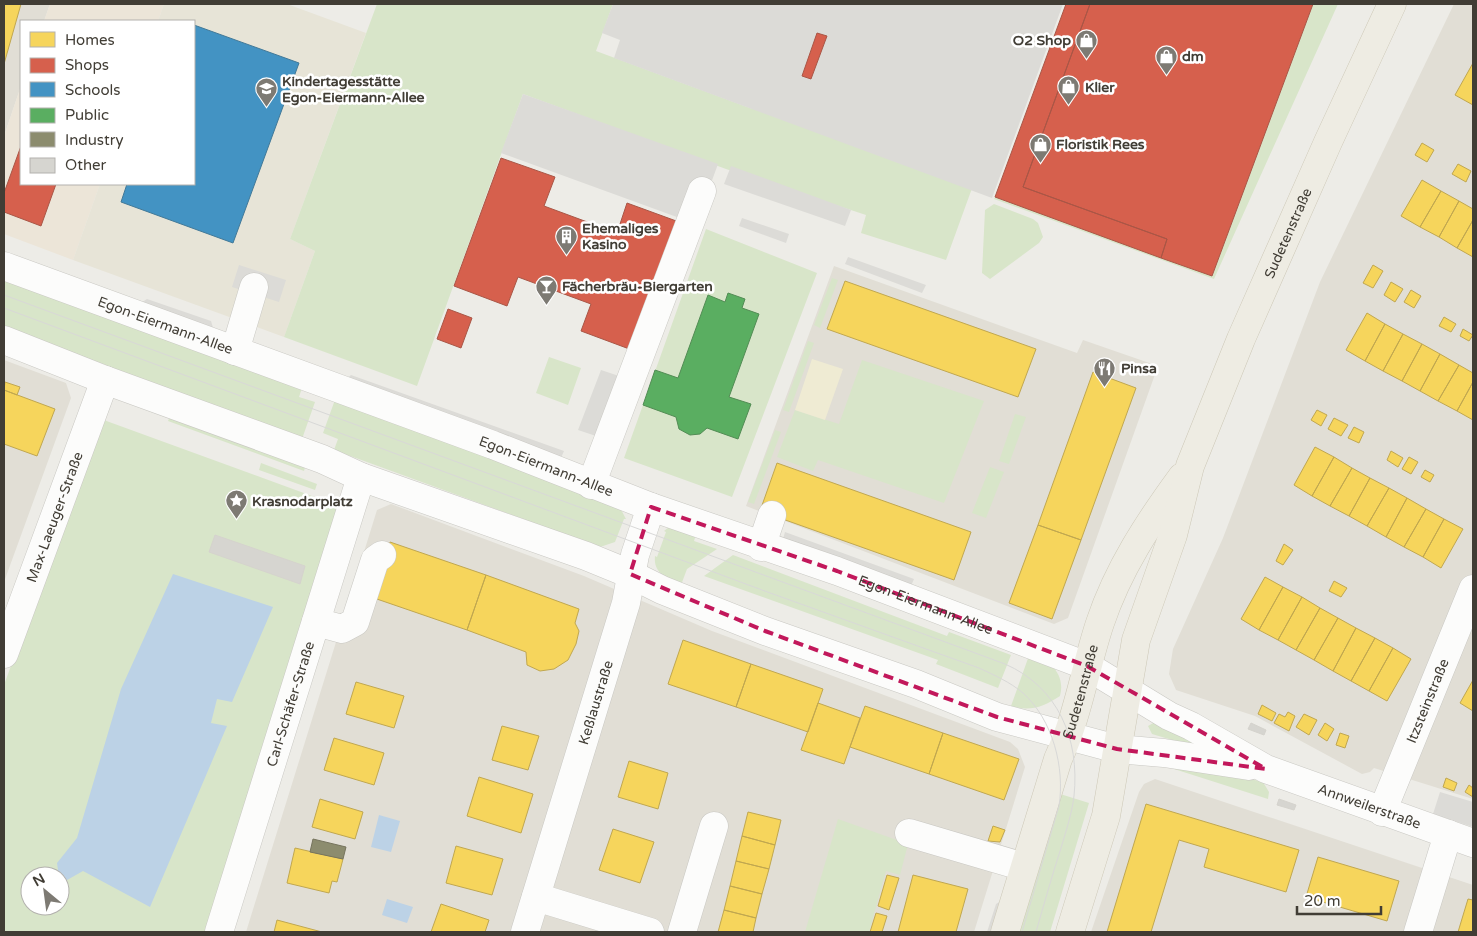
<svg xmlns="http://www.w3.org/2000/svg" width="1477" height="936" font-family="'Varela Round',sans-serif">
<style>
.residential{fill:#e1ded5}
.commercial{fill:#ece5d8}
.education{fill:#e7e4d7}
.green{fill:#d8e5c9;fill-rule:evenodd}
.sand{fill:#efebd3}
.parking{fill:#dcdbd7}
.water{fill:#bcd2e6}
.homes{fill:#f6d55c;stroke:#c0a750}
.shops{fill:#d6604d;stroke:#a95646}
.schools{fill:#4393c3;stroke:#427998}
.public{fill:#5aae61;stroke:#528c54}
.industry{fill:#8c8c6e;stroke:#76745d}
.building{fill:#d6d5d0;stroke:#d5d3cd}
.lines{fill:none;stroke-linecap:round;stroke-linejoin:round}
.minor-casing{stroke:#c9c8c3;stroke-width:29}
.major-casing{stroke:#cdc8b7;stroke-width:29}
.minor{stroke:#fcfcfb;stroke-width:28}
.major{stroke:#eeece3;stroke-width:28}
.tram{stroke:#d8d8d7;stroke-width:1}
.marked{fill:none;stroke:#c2185b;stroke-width:4;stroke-dasharray:10 6;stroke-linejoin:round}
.labels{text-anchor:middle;stroke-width:5;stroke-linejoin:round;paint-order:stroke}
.poi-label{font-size:14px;font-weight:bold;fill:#413d35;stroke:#fff;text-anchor:start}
.street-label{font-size:14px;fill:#413d35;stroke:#fff}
</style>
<rect width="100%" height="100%" fill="#edece7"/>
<path class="residential" d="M4,4h46l-6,17h-23v65l-17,50z
M1454,4h19v795l-99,-31 -4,4 -8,2 -107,-58 -79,-26 -7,-16 4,-25 50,-111 97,-256z
M834,266l243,87 6,-13 75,26 -90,252 -14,6 -308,-118z
M4,360l62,23 5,15 -67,184z
M391,504l193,72 128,55 298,111 8,7 7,18 -51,165h-728l131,-422z
M1155,779l318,106v47h-382l48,-140 5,-8z"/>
<path class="commercial" d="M50,4h114l-6,17h-114z
M21,86v98h79l-27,76 -69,-26v-98z"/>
<path class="education" d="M164,4h123l79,29 -76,206 25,12 -31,86 -211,-77 27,-76h94v-163h-36z"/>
<path class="green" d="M377,4h236l-17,47 154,57 229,61 -33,91 -85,-27 5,-18 -140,-46 -203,-75 -106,292 -133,-49 31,-86 -25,-12z
M1313,4h25l-124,275 -220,-80 1,-2 217,79z
M994,204l39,15 5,4 5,14 -4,6 -49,36 -8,-6 3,-63z
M706,229l111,44 -85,224 -108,-39z
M4,275l299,110 -4,12 16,5 -13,37 -298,-112z
M832,278l6,2 -18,48 -6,-3z
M808,341l6,2 -25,69 -6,-2z
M549,357l32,11 -13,37 -32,-12z
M862,360l122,41 -40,102 -126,-43 -5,11 -36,-14 18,-47 44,14z
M336,397l282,107 8,15h-2l-9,23 -15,5 -266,-97 4,-11 -15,-6z
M171,414l135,50 -2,7 -136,-50z
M1015,414l11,3 -17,47 -10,-3z
M101,419l241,88 -133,425h-205v-247zM30,876h30v30h-30z
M775,430l6,2 -27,72 -6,-2z
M261,463l56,21 -2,6 -56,-20z
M990,467l14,5 -18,46 -14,-5z
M669,527l29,1 -4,13 23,8 -30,20 -6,16c-13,-7 -28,-11 -26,-29l2,1 9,-25 -2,-1z
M733,555l214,81 2,-4 62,23 -13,33 -62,-24 2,-4 -234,-84z
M1031,650c18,11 35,23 29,46 -17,11 -30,16 -49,10z
M1155,722l53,21 -2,7 -54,-16 -4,-8z
M1171,763l27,3 65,16 6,10 -1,7 -97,-31z
M1057,793l32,10 -39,129h-35z
M838,819l70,25 -8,31 -14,-4 -17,61h-64z"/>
<path class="sand" d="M812,359l31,10 -18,51 -30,-10z"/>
<path class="parking" d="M613,4h450l-71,194 -378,-140 6,-18 -18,-7z
M523,94l195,70 -22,60 -195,-71z
M731,166l120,44 -6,16 -121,-42z
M742,218l47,16 -3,9 -47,-17z
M848,257l78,28 -4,8 -77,-29z
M239,265l47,15 -7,22 -47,-15z
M147,299l64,22 3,10 -75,-27z
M601,370l30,10 -23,60 -30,-10z
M351,375l213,76 -4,9 -216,-79z
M785,532l129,47 -3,7 -128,-47z
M1440,792l33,10v25l-40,-13z
M1004,899l-10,33h-7l9,-28z"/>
<path class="water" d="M173,574l100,33 -41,95 -15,-3 -6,24 16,3 -77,181 -67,-36 -23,13 -3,-21 20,-25 44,-149z
M379,815l21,6 -9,31 -20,-5z
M387,899l26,8 -6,16 -25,-8z"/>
<path class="homes" d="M4,4h17l-17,60z
M1473,63v42l-18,-10z
M1422,143l12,7 -7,12 -12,-7z
M1458,164l13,7 -5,11 -14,-8z
M1422,180l19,11 -21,36 -19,-11z
M1441,191l18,10 -20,36 -19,-10z
M1459,201l14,8v11l-16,28 -18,-11z
M1473,220v37l-16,-9z
M1373,265l10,6 -10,17 -10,-5z
M845,281l191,68 -18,48 -191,-68z
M1391,282l12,7 -8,13 -11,-7z
M1411,290l10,6 -7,12 -10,-6z
M1367,313l18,11 -20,37 -19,-11z
M1444,317l12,7 -5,8 -12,-6z
M1385,324l18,10 -20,37 -18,-10z
M1463,329l10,6 -4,6 -9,-5z
M1403,334l19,10 -20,37 -19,-10z
M1422,344l18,10 -20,37 -18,-10z
M1440,354l19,11 -21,36 -18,-10z
M1459,365l14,8v9l-16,29 -19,-10z
M1093,372l43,16 -55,152 -43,-15z
M5,382l15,5 -3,8 -13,-5z
M1473,382v38l-16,-9z
M4,390l51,19 -18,47 -33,-12z
M1317,410l10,5 -6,11 -10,-6z
M1334,418l14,7 -7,11 -13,-7z
M1354,427l10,5 -5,11 -11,-5z
M1315,447l19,10 -22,39 -18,-11z
M1391,451l12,7 -5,9 -11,-7z
M1334,457l18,11 -22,38 -18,-10z
M1409,457l9,5 -7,12 -9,-5z
M777,463l194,69 -17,48 -194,-69z
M1352,468l18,10 -21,38 -19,-10z
M1425,470l9,5 -4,7 -9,-5z
M1370,478l19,10 -22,38 -18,-10z
M1389,488l18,10 -21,39 -19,-11z
M1407,498l19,11 -22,38 -18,-10z
M1426,509l18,10 -21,38 -19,-10z
M1444,519l19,10 -22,39 -18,-11z
M1038,525l43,15 -29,79 -43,-16z
M390,542l96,33 -19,55 -96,-33z
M1284,544l9,6 -10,15 -7,-4z
M486,575l93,34 -4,14 4,8 -3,13 -8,16 -14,9 -14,2 -13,-6 -1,-13 -59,-22z
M1265,577l18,10 -24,43 -18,-11z
M1334,581l13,7 -6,9 -12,-6z
M1283,587l19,10 -24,43 -19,-10z
M1302,597l18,11 -24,42 -18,-10z
M1320,608l18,10 -24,42 -18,-10z
M1338,618l18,10 -23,43 -19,-11z
M1356,628l19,10 -24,43 -18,-10z
M1375,638l18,10 -24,43 -18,-10z
M683,640l68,24 -15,43 -68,-23z
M1393,648l18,11 -24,42 -18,-10z
M751,664l72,25 -15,43 -72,-25z
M1473,680v31l-13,-8z
M356,682l48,14 -10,32 -48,-14z
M818,703l42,15 -16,46 -43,-14z
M1262,705l14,8 -4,8 -14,-7z
M865,706l78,27 -14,41 -79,-27z
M1288,712l7,4 -6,15 -15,-8 5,-9 6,3z
M1304,714l13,6 -8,15 -13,-8z
M1325,723l9,6 -7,12 -9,-6z
M502,726l37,10 -11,34 -36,-10z
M943,733l76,26 -15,41 -75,-26z
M1340,733l9,3 -4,12 -9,-3z
M334,738l50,15 -10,32 -50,-15z
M629,761l39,12 -10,36 -40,-12z
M479,777l54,17 -12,39 -54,-17z
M1446,778l11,5 -3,8 -11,-4z
M1469,785l4,3v9l-8,-5z
M320,799l43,13 -8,27 -43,-12z
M1146,804l153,46 -13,42 -82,-25 5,-18 -30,-9 -28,92h-44z
M748,812l33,8 -6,25 -33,-9z
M993,826l12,4 -5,12 -12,-1z
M613,829l41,13 -14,41 -41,-13z
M742,836l33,9 -6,24 -33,-8z
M456,846l47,13 -11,36 -46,-12z
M295,848l48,11 -6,23 -5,-1 -3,12 -42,-10z
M1318,857l81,24 -12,40 -81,-24z
M736,861l33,8 -7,25 -32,-8z
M887,875l12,3 -10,32 -11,-4z
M913,875l55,14 -12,43h-58z
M730,886l32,8 -6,24 -32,-8z
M1468,899l5,1v32h-15z
M441,904l48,16 -4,12h-54z
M724,910l32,8 -3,14h-35z
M876,913l11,3 -5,16h-12z
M277,920l45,12h-48z"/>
<path class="shops" d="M1066,4h24l-67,183 144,52 -6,19 -166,-61z
M1090,4h223l-101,272 -51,-18 6,-19 -144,-52z
M817,33l10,3 -16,43 -9,-3z
M21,146v38h35l-15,42 -37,-14v-19z
M501,158l54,19 -11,29 73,27 10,-30 52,19 -47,128 -51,-19 10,-27 -73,-27 -11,29 -53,-20z
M448,309l24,9 -11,30 -24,-9z"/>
<path class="schools" d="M194,25l105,38 -66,180 -112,-41 6,-18h67z"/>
<path class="public" d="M728,293l17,6 -3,9 17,6 -30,83 22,7 -13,35 -31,-11 -7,6 -10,1 -11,-6 -3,-12 -33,-12 12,-35 23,8 30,-83 17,7z"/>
<path class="industry" d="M313,839l33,8 -3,12 -33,-7z"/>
<path class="building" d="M215,535l90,31 -5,18 -91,-32z
M1251,723l15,7 -2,5 -16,-6z
M1279,799l17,6 -2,5 -17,-5z"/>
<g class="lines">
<defs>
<g id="minor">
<path id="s1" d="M4,266l489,179 158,62 186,64 250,95 82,50 22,10 75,43 207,74"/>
<path d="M4,340l101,40 217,79 39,18 225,79 44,18 32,16 103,41 151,53 81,33 120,32 47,4 85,13"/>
<path d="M235,351l19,-64"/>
<path d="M591,485l111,-294"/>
<path d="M761,547l11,-32"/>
<path d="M316,622l26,7 13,-7 20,-62 7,-5"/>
<path id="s2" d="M4,654l101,-274"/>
<path id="s3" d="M1382,812l91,-223"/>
<path d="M909,833l115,34"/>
<path d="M536,897l114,35"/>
<path id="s4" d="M219,932l142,-455"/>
<path id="s5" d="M525,932l101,-329 9,-48 16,-48"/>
<path d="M682,932l32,-106"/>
<path d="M1418,932l30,-98"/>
</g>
<g id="major">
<path id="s6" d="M1005,932l53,-173c20,-43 27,-91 42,-136 18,-54 49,-101 82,-146"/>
<path id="s7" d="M1070,932l36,-116 30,-176 37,-105 17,-69 51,-127 87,-197 64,-138"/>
</g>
</defs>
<use href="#minor" class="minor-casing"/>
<use href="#major" class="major-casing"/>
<use href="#minor" class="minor"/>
<use href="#major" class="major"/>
<path class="tram" d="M4,295l1001,369c53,23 75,75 69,132 -2,17 -8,35 -13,52 -9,28 -17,56 -25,84
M4,308l758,282 217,78c15,7 31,14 44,25 30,27 42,75 36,113l-37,126"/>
</g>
<path class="marked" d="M651,507l186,64 250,95 179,103 -149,-20 -120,-32 -232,-86 -135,-57z"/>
<defs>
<symbol id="shop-pin" viewBox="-11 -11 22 30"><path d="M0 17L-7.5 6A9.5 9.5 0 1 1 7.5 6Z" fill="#7d7a73" stroke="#fff"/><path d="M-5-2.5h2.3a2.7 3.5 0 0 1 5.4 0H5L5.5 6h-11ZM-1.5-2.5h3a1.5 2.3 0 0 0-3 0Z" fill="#fff"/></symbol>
<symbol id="school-pin" viewBox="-11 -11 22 30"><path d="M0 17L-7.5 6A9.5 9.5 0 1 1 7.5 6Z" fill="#7d7a73" stroke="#fff"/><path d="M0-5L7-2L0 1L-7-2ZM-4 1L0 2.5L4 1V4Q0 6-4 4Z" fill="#fff"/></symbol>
<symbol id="building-pin" viewBox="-11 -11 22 30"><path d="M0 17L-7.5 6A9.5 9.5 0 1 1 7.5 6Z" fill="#7d7a73" stroke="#fff"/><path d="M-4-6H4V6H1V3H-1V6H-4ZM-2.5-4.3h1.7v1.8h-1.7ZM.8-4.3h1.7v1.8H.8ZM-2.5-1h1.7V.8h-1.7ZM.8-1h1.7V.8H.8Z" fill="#fff"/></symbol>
<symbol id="bar-pin" viewBox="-11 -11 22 30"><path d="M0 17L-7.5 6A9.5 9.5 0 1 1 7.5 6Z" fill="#7d7a73" stroke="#fff"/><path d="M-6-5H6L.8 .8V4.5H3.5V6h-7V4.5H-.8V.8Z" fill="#fff"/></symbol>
<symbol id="restaurant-pin" viewBox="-11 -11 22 30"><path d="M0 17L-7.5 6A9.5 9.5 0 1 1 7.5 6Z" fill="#7d7a73" stroke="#fff"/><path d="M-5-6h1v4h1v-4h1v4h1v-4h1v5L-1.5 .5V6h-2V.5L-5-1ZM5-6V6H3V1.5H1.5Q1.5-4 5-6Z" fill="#fff"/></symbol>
<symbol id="sight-pin" viewBox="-11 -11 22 30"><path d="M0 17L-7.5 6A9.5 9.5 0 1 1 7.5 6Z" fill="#7d7a73" stroke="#fff"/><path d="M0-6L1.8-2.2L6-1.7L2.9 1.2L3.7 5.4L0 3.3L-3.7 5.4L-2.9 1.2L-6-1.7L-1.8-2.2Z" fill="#fff"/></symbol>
</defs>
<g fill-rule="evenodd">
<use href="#shop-pin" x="1074" y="28" width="25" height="34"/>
<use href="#shop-pin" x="1154" y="44" width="25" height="34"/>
<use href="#shop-pin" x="1056" y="74" width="25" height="34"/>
<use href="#school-pin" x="254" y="76" width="25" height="34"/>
<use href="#shop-pin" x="1028" y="132" width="25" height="34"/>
<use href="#building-pin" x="554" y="224" width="25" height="34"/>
<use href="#bar-pin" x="534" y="274" width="25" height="34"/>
<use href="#restaurant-pin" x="1092" y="356" width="25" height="34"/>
<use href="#sight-pin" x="224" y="488" width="25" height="34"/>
</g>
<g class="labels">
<g class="poi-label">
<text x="1071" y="45" text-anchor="end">O2 Shop</text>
<text x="1182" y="61">dm</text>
<text x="282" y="86">Kindertagesstätte<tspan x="282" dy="16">Egon-Eiermann-Allee</tspan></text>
<text x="1085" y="92">Klier</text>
<text x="1056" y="149">Floristik Rees</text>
<text x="582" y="233">Ehemaliges<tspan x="582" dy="16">Kasino</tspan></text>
<text x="562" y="291">Fächerbräu-Biergarten</text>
<text x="1121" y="373">Pinsa</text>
<text x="252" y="506">Krasnodarplatz</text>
</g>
<g class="street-label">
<text dy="5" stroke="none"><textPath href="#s7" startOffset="735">Sudetenstraße</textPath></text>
<text dy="5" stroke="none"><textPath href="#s1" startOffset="172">Egon-Eiermann-Allee</textPath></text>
<text dy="5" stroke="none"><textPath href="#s1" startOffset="578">Egon-Eiermann-Allee</textPath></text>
<text dy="5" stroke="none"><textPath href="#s2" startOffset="146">Max-Laeuger-Straße</textPath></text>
<text dy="5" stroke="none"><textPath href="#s1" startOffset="982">Egon-Eiermann-Allee</textPath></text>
<text dy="5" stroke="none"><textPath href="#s6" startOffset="252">Sudetenstraße</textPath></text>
<text dy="5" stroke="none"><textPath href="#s3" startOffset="120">Itzsteinstraße</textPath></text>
<text dy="5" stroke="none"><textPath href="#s5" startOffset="240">Keßlaustraße</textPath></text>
<text dy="5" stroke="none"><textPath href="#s4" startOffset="239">Carl-Schäfer-Straße</textPath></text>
<text dy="5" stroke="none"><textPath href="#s1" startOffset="1471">Annweilerstraße</textPath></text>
</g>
</g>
<rect width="1477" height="936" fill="none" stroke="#413d35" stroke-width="10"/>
<rect x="20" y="20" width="175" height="165" fill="#ffffff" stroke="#b3b1ae"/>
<rect x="30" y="32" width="25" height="15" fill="#f6d55c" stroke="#b3b1ae"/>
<text x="65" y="45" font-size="15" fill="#413d35">Homes</text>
<rect x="30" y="58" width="25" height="15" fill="#d6604d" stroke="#b3b1ae"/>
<text x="65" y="70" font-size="15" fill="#413d35">Shops</text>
<rect x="30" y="82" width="25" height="15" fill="#4393c3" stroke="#b3b1ae"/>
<text x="65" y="95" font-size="15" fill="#413d35">Schools</text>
<rect x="30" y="108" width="25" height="15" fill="#5aae61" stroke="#b3b1ae"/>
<text x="65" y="120" font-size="15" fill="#413d35">Public</text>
<rect x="30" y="132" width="25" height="15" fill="#8c8c6e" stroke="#b3b1ae"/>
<text x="65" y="145" font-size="15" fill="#413d35">Industry</text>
<rect x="30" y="158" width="25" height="15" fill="#d6d5d0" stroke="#b3b1ae"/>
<text x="65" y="170" font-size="15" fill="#413d35">Other</text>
<g transform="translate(45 891) rotate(331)"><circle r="24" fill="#ffffff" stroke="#b3b1ae"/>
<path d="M0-4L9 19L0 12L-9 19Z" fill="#7d7a73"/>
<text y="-8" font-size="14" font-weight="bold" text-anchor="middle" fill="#413d35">N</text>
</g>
<path d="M1297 906v8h84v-8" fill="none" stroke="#413d35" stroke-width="2.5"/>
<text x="1304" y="906" font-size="15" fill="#413d35" stroke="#ffffff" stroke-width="4" paint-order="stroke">20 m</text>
</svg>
